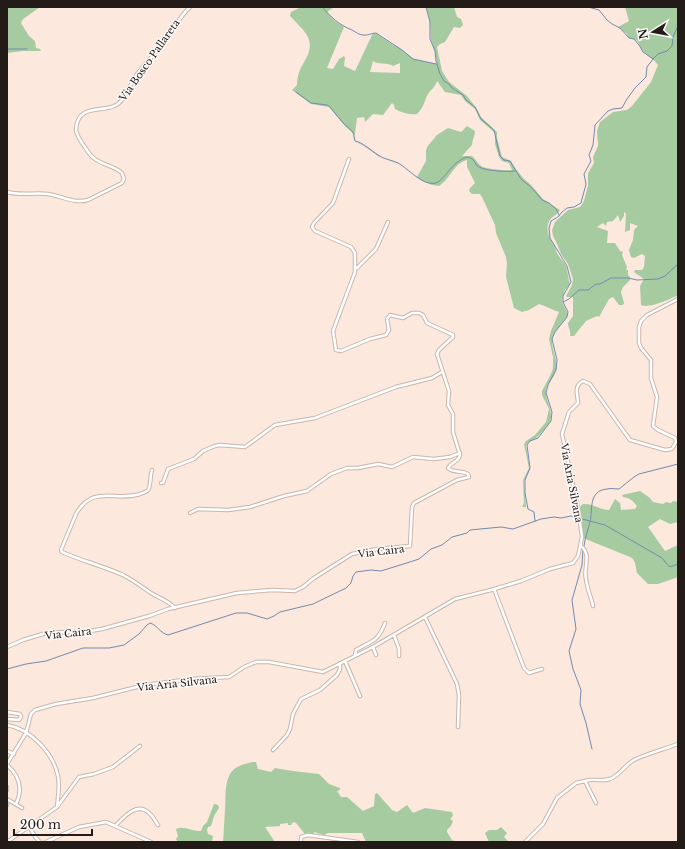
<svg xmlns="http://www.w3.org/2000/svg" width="685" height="849" font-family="'Libre Baskerville',serif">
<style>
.green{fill:#a6cba1;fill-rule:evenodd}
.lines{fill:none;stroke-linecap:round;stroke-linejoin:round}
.stream{stroke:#728bb0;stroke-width:1}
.minor-casing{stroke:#c9b6ac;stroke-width:4.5}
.minor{stroke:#fff;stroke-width:2.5}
.labels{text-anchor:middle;stroke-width:3;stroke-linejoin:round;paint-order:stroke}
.street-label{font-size:10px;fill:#221b17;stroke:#fdf9f7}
</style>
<rect width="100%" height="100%" fill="#fce8dd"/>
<path class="green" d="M7,7h33l-17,12 -2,4 8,13 6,5 1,7 4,1 1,2h-18l-16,2z
M301,7h33l-7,5 8,9 9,6 -17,41 6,1 6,-10 5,-3 1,2 -1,8 11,5 18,-38 4,1 16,11 5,2 16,12 23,5 -2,-13 -4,-11 -1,-19 -4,-14h28l3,10 4,2 2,6 -3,3 -6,-1 -9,15 -5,2 -3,3 5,24 7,11 18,14 10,13 4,8 16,15v6l5,19 9,4 4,7 9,11 6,5 13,15 17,11c-3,6 -10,6 -12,14 -2,10 3,15 7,23 1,2 1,4 2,6 2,5 7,8 9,13 1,3 3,15 4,18l-5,6 -3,10v2l6,12c-3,8 -12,14 -15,22 -4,10 6,23 3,35 -2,7 -9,12 -10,19 -1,12 8,19 4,32 -1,2 -12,15 -14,16 -4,3 -7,3 -10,7l4,24 -6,12 2,26h-4l2,-4 -1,-23 6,-12 -5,-24 2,-3 9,-6 11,-13 3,-13 -7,-14v-4l9,-17 2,-6v-11l-4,-18 2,-8 8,-19c-7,-2 -13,-6 -20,-8l-10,6 -7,2 -8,-4 -8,-31 1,-14 -1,-6 -10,-24 -1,-8 -13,-28 -2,-3h-8l-3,-3 1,-3 5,-5 -8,-16v-7c-13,3 -17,19 -28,26l-7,-1 -10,-4 -22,-16 -22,-9 -14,-10 -10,-5v-7l-9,-8 -16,-19 -18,-3 -19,-14 5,-5c0,-8 2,-14 6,-21 15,-24 3,-31 -13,-48l1,-4zM373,61c5,4 14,1 20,5l7,-3v10l-30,-1zM437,81l8,11 16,3 4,6 10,8 5,11 15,13v11l4,13 3,4 7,2 3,7c-5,1 -27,-1 -31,-4 -4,-3 -5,-7 -9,-10h-10l10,-11c0,-5 3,-9 3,-14l-8,-5 -6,6 -13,-4 -11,7 -10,12 -1,4v10l-9,16 -17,-12 -18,-8 -18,-12 -10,-4 3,-23 7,-1 1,5 8,-8 10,1 9,-12 2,2 1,4c7,4 15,6 22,5 7,-7 7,-12 11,-20 3,-5 6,-5 9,-13z
M625,7h53v288c-7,4 -30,14 -37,10l-1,-19 4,-7 -10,-7 1,-2h7l2,-3 1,-11 -3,-2 -8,4 -3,-1 -2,-7 4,-10 1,-10 4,-4 -8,-3v7l-5,2 1,-18 -2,-2v4l-4,6 -2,-7 -5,6 -6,1 -1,4 -3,-3 -6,4 11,4 -1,12h8l5,8 3,1 -1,3 5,12 -1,3h2v5l2,2v3l-7,7 -2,5 3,11 -1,2h-4l-6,-8 -4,2 -10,18 -2,-1 -11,5 -12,15h-4c1,-7 -2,-7 -2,-13l5,-7v-19h-6l-1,-1 6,-11 1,-6 -5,-15 -7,-10 -4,-10 -4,-8 -1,-6 3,-8 13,-12 12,-3 4,-6 4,-16v-12l6,-10 -1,-6 5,-11 -1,-15 3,-9 13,-10 14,-2 5,-4 19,-24 7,-17c-5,-7 -9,-8 -14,-13 -7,-6 -2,-13 -16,-14l-1,-4 -9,-7 11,-6z
M640,491l10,7 3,4 10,2 3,-2 5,1 2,-2 5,1v20l-8,2 -10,-5 -12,8 17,24 13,-6v32l-20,7h-10l-11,-11 -2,-10 -2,-4 -3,-2 -47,-19 -4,-30 4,-4c10,-1 17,6 26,6l6,-11 5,4 1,7 14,-1 2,-3c-5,-6 -7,-8 -14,-9l-1,-2z
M254,762h2l2,7 13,3 4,-4c15,3 29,4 44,6l10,10 11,4v2l-3,1 4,6h6l16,14 11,-5 1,-12 2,-1 15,17 5,2 10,-7 6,8 12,-5 27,4 1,4 -3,3 3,2 -2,5 -4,4v2l5,8 5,2h-91l-4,-9h-34l-4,2 -10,-3 -1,3 -8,-1 -9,-11 -3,-1 -2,3h-3v-2l-8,1v2l-15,1 10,15h-52c1,-10 1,-21 2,-31 1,-12 -1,-26 5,-37 4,-8 16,-11 24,-12z
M214,804l4,1 1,3 -5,8 -3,10 -3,1 -1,3 1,4 5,2 -1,6h-34l-2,-3 2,-3 -2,-7c8,-4 17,3 25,2l2,-5 4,-4z
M501,827l6,6 -3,4 5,5h-20l-4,-9 4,-3h8z"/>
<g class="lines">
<path class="stream" d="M322,7c9,10 17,18 30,23 4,2 7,5 11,5 5,1 8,-2 13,-2l26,17 11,9 23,5
M426,7l4,15v17l5,12 1,10 4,13 4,7 5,3 3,4 11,7 3,5 9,7 6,12 13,11 6,26 4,4 6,1 11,18 11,9 10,12 7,3 7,6 3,6
M588,7l11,3 8,10 5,4 8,4 9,10 5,1 5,6 4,7 10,7
M7,49h20
M296,92l15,11 16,2 3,2 14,17 9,8 2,9c7,1 17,10 23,14 5,4 14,5 20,8 11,6 24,23 38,20 9,-3 15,-21 31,-26 9,2 6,6 12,10 7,4 28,5 36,4
M563,302l6,-3 10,-9h9l8,-6h4l11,-6h17l9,2 21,-1 7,-3 13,-12
M535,521l-1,-9 -6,-3 -3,-16v-13l5,-12 -3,-23 3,-4 8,-3 13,-17 1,-9 -6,-19 2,-8 8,-15 1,-10 -5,-21 3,-7 12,-15 1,-5 -5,-10v-6l8,-14 -4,-16 -17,-28 -1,-10 2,-7 7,-4 4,-5 5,-4 7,-1 7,-4 5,-19 -2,-10 7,-13 -2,-6 4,-10 2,-20 13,-14 5,-2 9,-1 5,-9 8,-11 11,-11 1,-10 6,-8 5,-5 9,-3 5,-5 1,-9 5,-11
M584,546c1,-9 4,-16 6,-24 3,-13 -2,-31 17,-33 4,-1 8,0 12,0l15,-12 5,-3 39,-10
M583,549l-1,16 -10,35 4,29 -7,22 4,18 8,21 -1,14 6,19 6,26
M7,669l19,-5 20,-3 37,-13h26l15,-3 15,-11 8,-9 3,-2c7,2 10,10 18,12l68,-22h11l20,6 7,-3 6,-4 33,-8 33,-16 5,-5 2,-7 3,-4 15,-2 10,1 32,-10 6,-2 12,-10 11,-4 10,-8 15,-4 3,-3 31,-3 12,2 28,-10 13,-2 7,1 10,-2 34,9 57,33c7,8 5,11 16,6"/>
<defs>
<path id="minor" d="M7,192c15,4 27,0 41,2 14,2 26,10 40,6l34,-17 2,-4 -2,-6c-8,-7 -19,-8 -27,-14 -6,-4 -9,-11 -13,-16 -3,-5 -6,-9 -6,-14 2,-29 33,-13 45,-28 6,-7 9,-16 14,-24 9,-13 22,-25 32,-38 8,-11 12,-22 23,-32
M357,268l19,-19 12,-27
M152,470c-2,4 -1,18 -4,20 -1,2 -6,3 -8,4 -25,8 -47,-10 -64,20l-15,36 1,2c20,9 41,14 61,23 10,5 19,12 28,18 8,5 18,8 24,15
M161,483h2l5,-14 26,-10 9,-8 12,-5 5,-1 25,2 30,-22 40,-7 81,-31 36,-9 10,-6
M190,513l8,-4 30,1 22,-3 34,-11 23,-5 24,-17 16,-6h11l20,-4 14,3 21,-10 21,2 16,-2 10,-4
M581,546c11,9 2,22 5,33 1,9 5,18 7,27
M494,589l30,79 5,5 13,-4
M425,617l32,67 2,11 -1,32
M394,635l5,14v7
M7,647l16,-7 23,-7 44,-2 12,-2 47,-13 19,-7 69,-16 35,-3 23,1 8,-4 11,-9 38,-24 25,-5 33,-3 2,-39 2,-4 43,-23 12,-3 -1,-3c-6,-4 -16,-1 -20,-6 3,-6 11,-6 12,-13l-7,-23v-18l-5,-9 1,-14 -12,-37 2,-4 14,-13v-2l-26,-12 -4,-8 -4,-2h-7l-9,5 -13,-3 -3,4 2,11 -3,5 -16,4 -29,12 -5,-1 -3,-19 22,-59v-19l-4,-6 -36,-16 -3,-4 2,-4 19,-20 16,-44
M373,647l3,8
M355,655l1,-5c15,-9 22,-8 29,-27
M345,661l15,35
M7,712l13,2 1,3 -2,3 -12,-1
M7,725c24,4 46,28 51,51 2,10 0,21 -1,31
M273,750l14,-15 3,-6 3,-15 8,-15 19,-9 17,-15 3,-6v-6
M7,751l7,3
M7,764l19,-31 5,-19 4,-4 21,-6 37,-6 52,-13 46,-6 38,-2 15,-10 12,-5h13l54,10 50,-25 82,-48 36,-9 30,-9 29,-12 23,-6 5,-7 4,-19 -4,-29 -16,-74 7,-22 9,-9c0,-8 -5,-17 5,-22l7,3 40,56 35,10 7,-1 4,-7 -1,-4 -17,-8 -5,-4 4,-29 -6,-19v-18l-10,-12 -2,-5v-16l2,-6 6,-6 31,-16
M7,765c13,11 16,24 9,39
M585,781c8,-3 16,1 25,-2 10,-4 15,-14 24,-19 12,-6 31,-11 44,-16
M7,787v3
M7,799l15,9
M7,802v3
M115,826l36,16
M30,828l6,10 4,4
M7,842l50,-35 22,-30 15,-3 19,-7 27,-21
M46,842l33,-15 27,-5 9,4c8,-8 22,-25 34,-13 4,3 6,8 9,12
M301,842v-5l7,-2 50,7
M525,842l18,-18 14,-26 19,-15 9,-2 11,22"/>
</defs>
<use href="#minor" class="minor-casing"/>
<use href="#minor" class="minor"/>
</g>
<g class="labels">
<g class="street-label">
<text transform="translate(149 60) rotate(-55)" y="4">Via Bosco Pallareta</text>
<text transform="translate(572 483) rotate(79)" y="4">Via Aria Silvana</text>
<text transform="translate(381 551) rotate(-7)" y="4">Via Caira</text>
<text transform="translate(68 633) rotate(-6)" y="4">Via Caira</text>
<text transform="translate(177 683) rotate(-6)" y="4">Via Aria Silvana</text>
</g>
</g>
<rect width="685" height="849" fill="none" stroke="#221b17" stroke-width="16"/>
<g transform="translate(653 32) rotate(259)" stroke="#fdf9f7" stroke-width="3" paint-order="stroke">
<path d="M0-3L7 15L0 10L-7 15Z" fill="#221b17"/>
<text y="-6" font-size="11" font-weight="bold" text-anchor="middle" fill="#221b17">N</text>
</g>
<path d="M14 829v6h78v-6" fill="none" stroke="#221b17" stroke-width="2"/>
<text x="20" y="829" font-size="12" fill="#221b17" stroke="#fdf9f7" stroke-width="3" paint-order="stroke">200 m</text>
</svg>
